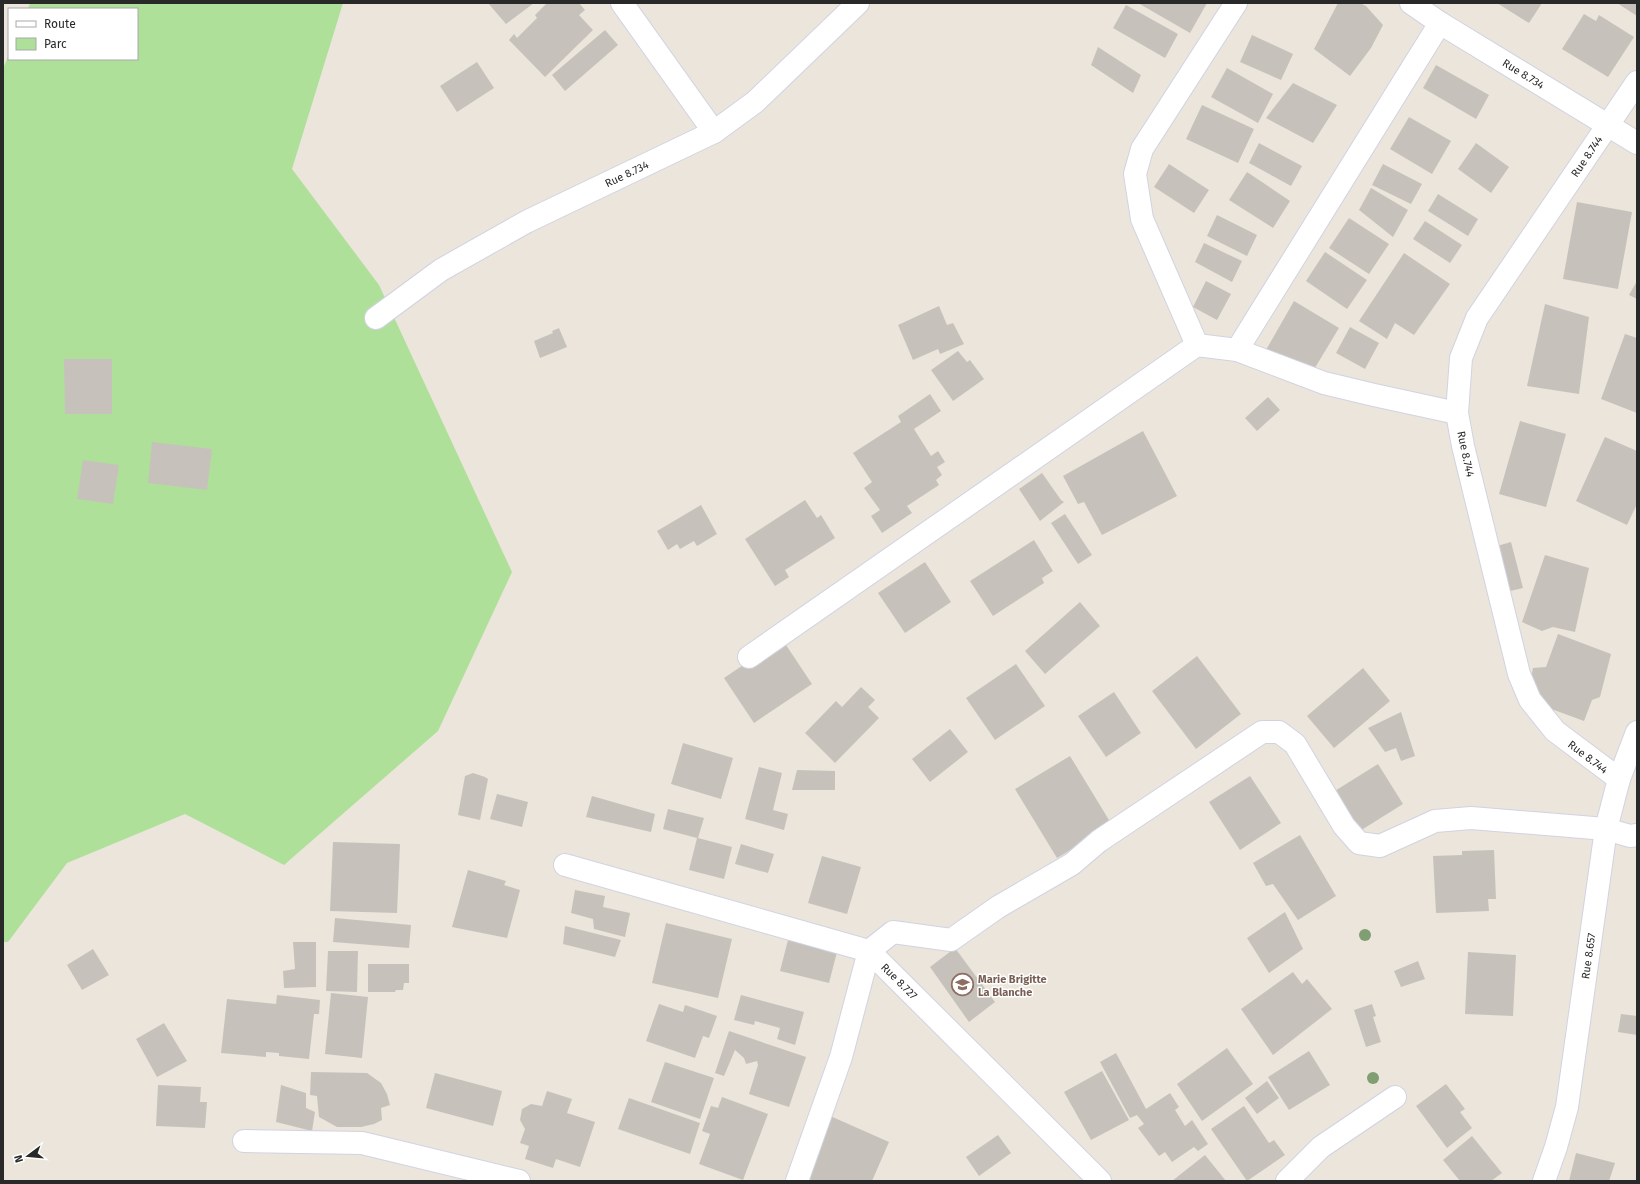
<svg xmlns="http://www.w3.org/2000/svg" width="1640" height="1184" font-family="'Fira Sans',sans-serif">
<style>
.green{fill:#aee099}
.building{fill:#c6c2bb}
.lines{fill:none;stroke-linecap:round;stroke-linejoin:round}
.minor-casing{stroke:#d1d3e2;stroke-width:24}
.minor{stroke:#fff;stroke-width:22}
.tree{fill:#7f9e72}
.labels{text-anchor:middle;stroke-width:3;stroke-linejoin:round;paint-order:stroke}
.street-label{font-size:11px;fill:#292929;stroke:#fff}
.education-label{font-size:11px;font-weight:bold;fill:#785e54;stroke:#fff;text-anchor:start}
</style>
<rect width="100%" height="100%" fill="#ebe5db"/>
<path class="green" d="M30,3h313l-51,166 87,116 133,287 -74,159 -154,134 -99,-51 -118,49 -59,79h-5v-873l6,-15v5h128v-50h-109z"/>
<path class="building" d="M488,3h46l-28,21z
M547,3h32l6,7 -6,5 14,15 -48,47 -36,-37 5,-6 3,4 20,-20 -2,-3z
M1138,3h69l-17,30z
M1338,3h22l6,3 17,19 -12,23 -21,28 -36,-27z
M1497,3h45l-13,20z
M1617,3h20v13z
M1126,5l52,29 -13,24 -52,-30z
M1584,14l12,7 3,-6 35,22 -26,40 -46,-28z
M605,30l13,15 -53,46 -13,-16z
M1252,35l41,19 -12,26 -41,-18z
M1098,47l43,28 -8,18 -42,-28z
M477,62l17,26 -37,24 -17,-26z
M1436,65l53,30 -13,24 -53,-31z
M1227,68l46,26 -15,29 -47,-26z
M1293,83l44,22 -24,38 -47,-25z
M1202,105l52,24 -16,34 -52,-24z
M1409,117l42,24 -19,33 -42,-25z
M1259,143l43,23 -11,20 -42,-23z
M1476,143l33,24 -18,26 -33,-24z
M1169,164l40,26 -15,23 -40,-26z
M1383,164l39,20 -11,20 -39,-19z
M1247,172l43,29 -17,27 -44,-28z
M1371,188l37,22 -15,27 -34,-27z
M1438,194l40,25 -10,17 -40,-25z
M1577,202l55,10 -14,77 -55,-10z
M1217,215l40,20 -10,21 -40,-20z
M1349,218l40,26 -20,30 -40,-26z
M1425,221l37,24 -12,18 -37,-24z
M1204,243l38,18 -10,21 -37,-20z
M1325,252l42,28 -20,29 -41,-28z
M1404,253l46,31 -36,51 -19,-12 -8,16 -28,-18z
M1206,281l25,13 -14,26 -24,-13z
M1637,281v18l-8,-4z
M1294,301l45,27 -29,48 -44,-26z
M1545,304l44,13 -10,77 -52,-8z
M939,306l8,19 6,-2 11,21 -24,10 -2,-5 -25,11 -15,-35z
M1350,327l29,16 -14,26 -29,-16z
M559,328l8,19 -27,11 -6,-17 19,-8 -1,-2z
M1625,334l12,4v75l-36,-14z
M958,351l9,11 3,-2 14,19 -31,22 -22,-31z
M64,359h48v55h-47z
M930,394l11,17 -27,18 17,27 7,-5 7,11 -8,5 5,8 -6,5 3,5 -32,21 5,7 -30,20 -11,-17 9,-6 -16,-22 8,-6 -19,-29 48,-31 -3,-6z
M1268,397l12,13 -23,21 -12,-13z
M1520,421l46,13 -20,73 -47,-13z
M1143,431l34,65 -75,39 -18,-33 -6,2 -15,-28z
M1605,437l32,14v53l-10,21 -51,-24z
M152,442l60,7 -5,41 -59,-7z
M83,460l36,5 -6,39 -36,-5z
M1042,473l19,27 3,2 -24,19 -21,-32z
M805,500l12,18 4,-3 14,23 -50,32 4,7 -14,9 -30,-47z
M701,505l16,29 -20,12 -3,-5 -14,8 -3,-5 -9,6 -11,-19z
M1065,514l27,41 -14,9 -27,-41z
M1034,540l19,31 -11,7 2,5 -51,33 -23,-35z
M1511,542l12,46 -21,5 -12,-45z
M1545,555l44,13 -14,64 -22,-5 -11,4 -20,-9z
M925,562l26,40 -46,31 -27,-40z
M1080,602l20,24 -55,48 -20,-23z
M1558,634l53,20 -11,43 -8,3 -8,21 -57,-21 6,-32 13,-1z
M782,639l30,45 -58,39 -30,-45z
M1197,656l44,58 -45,35 -44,-58z
M1016,664l29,42 -50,34 -29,-42z
M1363,668l27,33 -56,47 -27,-32z
M861,687l14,13 -7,7 11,11 -44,45 -30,-30 31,-32 6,6z
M1114,692l27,41 -35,24 -28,-41z
M1401,712l14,44 -14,5 -5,-13 -11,4 -17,-24z
M950,729l18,23 -38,30 -18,-23z
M683,743l50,15 -12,41 -50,-15z
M1070,756l42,69 -55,33 -42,-69z
M1378,764l25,40 -48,30 -25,-40z
M759,767l23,6 -9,37 15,4 -4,16 -39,-11z
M797,770l38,1v19h-43z
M473,773l12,4 3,2 -8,41 -22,-5 7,-39z
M1250,776l31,47 -41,27 -31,-48z
M497,794l31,8 -6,25 -32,-8z
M592,796l63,18 -4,18 -65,-15z
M668,809l36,9 -6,20 34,9 -8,32 -35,-9 8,-32 -34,-9z
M1300,835l36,61 -38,24 -25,-36 -7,2 -13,-23z
M333,842l67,2 -3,69 -67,-2z
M741,844l33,10 -6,19 -33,-9z
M1494,850l2,49h-8l1,12 -53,2 -3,-57 29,-1v-4z
M822,856l39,11 -14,47 -39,-11z
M468,870l38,11 -2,4 16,5 -13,48 -55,-11z
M575,890l30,6 -2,11 27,6 -5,24 -31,-8 -1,-10 -22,-6z
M1285,912l18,37 -34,24 -22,-35z
M335,918l76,7 -2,23 -76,-6z
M666,923l66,16 -14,59 -66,-15z
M565,926l56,14 -6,17 -52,-13z
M788,940l49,12 -8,31 -49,-12z
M293,942h23v45l-32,1 -1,-17 12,-2z
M955,948l40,54 -26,20 -39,-55z
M93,949l16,26 -27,15 -15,-25z
M328,951h30l-1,41 -31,-1z
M1468,952l48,3 -3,61 -48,-2z
M1418,961l7,18 -24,8 -7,-16z
M368,964h41v19h-5l-1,7h-7l-1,2h-27z
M1293,972l9,12 5,-5 25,30 -59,46 -32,-46z
M331,993l37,4 -6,61 -37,-4z
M277,995l43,5 -1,14h-5l-5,45 -30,-3v-3l-13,-1v5l-45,-4 6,-54 49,5z
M741,995l63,17 -9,33 -18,-6 3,-11 -25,-7 -1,4 -20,-5z
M659,1004l24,8 2,-7 32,11 -8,22 -6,-2 -8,22 -49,-17z
M1372,1004l4,12 -3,1 8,25 -15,5 -12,-37z
M1621,1014l16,2v19l-19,-3z
M164,1023l23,38 -30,16 -21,-38z
M729,1031l77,26 -17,50 -40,-13 9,-29 -1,-4 -11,3 -2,-6 -9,-8 -11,26 -9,-3z
M1227,1048l26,36 -51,37 -25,-37z
M1309,1051l21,34 -41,25 -21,-33z
M1116,1053l30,56 24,-16 9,14 -4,3 10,16 7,-6 16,24 -10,7 -4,-4 -22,15 -7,-10 -6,4 -21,-28 6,-4 -7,-9 -7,3 -30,-56z
M665,1062l49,16 -14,41 -49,-17z
M1102,1071l27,49 -38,20 -27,-48z
M311,1072l56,1 14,10 6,11 3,11 -9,3 1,12 -8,4 -13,3h-24l-18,-10 -2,-21 -7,-1z
M435,1073l67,18 -9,35 -67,-18z
M1267,1081l12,17 -22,16 -12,-16z
M1446,1084l19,25 -5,3 12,16 -25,20 -31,-42z
M158,1085l43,2 -1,15h7l-2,26 -49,-2z
M281,1085l25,8v15l9,4 -3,19 -36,-9z
M547,1091l25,8 -5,14 28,9 -15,45 -24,-8 -3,9 -28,-9 4,-13 -9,-3 5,-14 -5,-9 2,-11 9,-5 11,2z
M722,1097l46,17 -25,66 -44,-16 11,-30 -8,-3 9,-25 7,2z
M629,1098l71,25 -10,31 -72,-25z
M1244,1106l25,37 5,-3 11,15 -38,26 -36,-52z
M828,1115l61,27 -17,39h-58l-12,-5z
M998,1135l13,18 -32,23 -13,-19z
M1472,1136l30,37 -11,8h-31l-17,-21z
M1576,1153l39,10 -6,18h-40z
M1205,1155l21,26h-54z"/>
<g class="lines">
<defs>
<g id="minor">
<path d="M622,3l92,129"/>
<path id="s1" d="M1411,3l29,20 197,120"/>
<path id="s2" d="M376,318l65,-48 85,-48 188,-90 41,-30 103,-99"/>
<path d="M1197,345l-55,-126 -7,-45 7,-25 94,-146"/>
<path d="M1237,350l203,-327"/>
<path d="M749,657l448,-312 40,5 87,33 50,12 83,18"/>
<path id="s3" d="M1619,779l-64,-48 -25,-31 -11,-26 -56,-228 -6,-33 4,-55 16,-40 160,-236"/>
<path d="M565,865l304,86 24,-19 58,8 47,-33 74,-43 27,-23 163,-109h17l16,12 49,82 15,17 21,3 55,-25 36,-3 135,11 24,7 7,-1"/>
<path d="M244,1141l118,2 157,38"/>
<path id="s4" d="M797,1181l44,-124 28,-106 231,230"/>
<path d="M1287,1181l34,-34 74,-50"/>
<path id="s5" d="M1544,1181l12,-34 11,-40 39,-278 13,-50 18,-47"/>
</g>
</defs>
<use href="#minor" class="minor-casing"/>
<use href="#minor" class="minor"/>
</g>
<g class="tree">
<circle cx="1365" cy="935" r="6"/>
<circle cx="1373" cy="1078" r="6"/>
</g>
<defs>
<symbol id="school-ring" viewBox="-11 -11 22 22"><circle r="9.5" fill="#fff" stroke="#8d6e63" stroke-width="1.5"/><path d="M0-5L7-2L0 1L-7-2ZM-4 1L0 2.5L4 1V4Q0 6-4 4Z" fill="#8d6e63"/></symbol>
</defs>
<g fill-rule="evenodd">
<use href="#school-ring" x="950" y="972" width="25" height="25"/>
</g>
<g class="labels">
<g class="street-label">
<text dy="4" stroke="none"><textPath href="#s1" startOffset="133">Rue 8.734</textPath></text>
<text dy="4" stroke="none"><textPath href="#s3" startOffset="710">Rue 8.744</textPath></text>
<text dy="4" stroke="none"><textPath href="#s2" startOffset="290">Rue 8.734</textPath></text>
<text transform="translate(1466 454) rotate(78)" y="4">Rue 8.744</text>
<text transform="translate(1588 757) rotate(37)" y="4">Rue 8.744</text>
<text dy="4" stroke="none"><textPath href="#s5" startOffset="230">Rue 8.657</textPath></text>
<text dy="4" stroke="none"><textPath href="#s4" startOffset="284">Rue 8.727</textPath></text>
</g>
<g class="education-label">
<text x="978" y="983">Marie Brigitte<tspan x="978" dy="13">La Blanche</tspan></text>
</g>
</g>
<rect width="1640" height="1184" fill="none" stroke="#292929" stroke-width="8"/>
<rect x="8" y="8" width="130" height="52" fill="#ffffff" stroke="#a9a9a9"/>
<rect x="16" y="21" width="20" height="6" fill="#ffffff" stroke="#a9a9a9"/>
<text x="44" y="28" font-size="12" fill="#292929">Route</text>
<rect x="16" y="38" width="20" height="12" fill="#aee099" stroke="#a9a9a9"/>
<text x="44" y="48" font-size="12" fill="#292929">Parc</text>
<g transform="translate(28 1156) rotate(254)" stroke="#ffffff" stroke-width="3" paint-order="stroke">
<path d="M0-3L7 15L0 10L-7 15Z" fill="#292929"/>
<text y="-6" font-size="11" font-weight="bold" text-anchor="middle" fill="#292929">N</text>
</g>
</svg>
